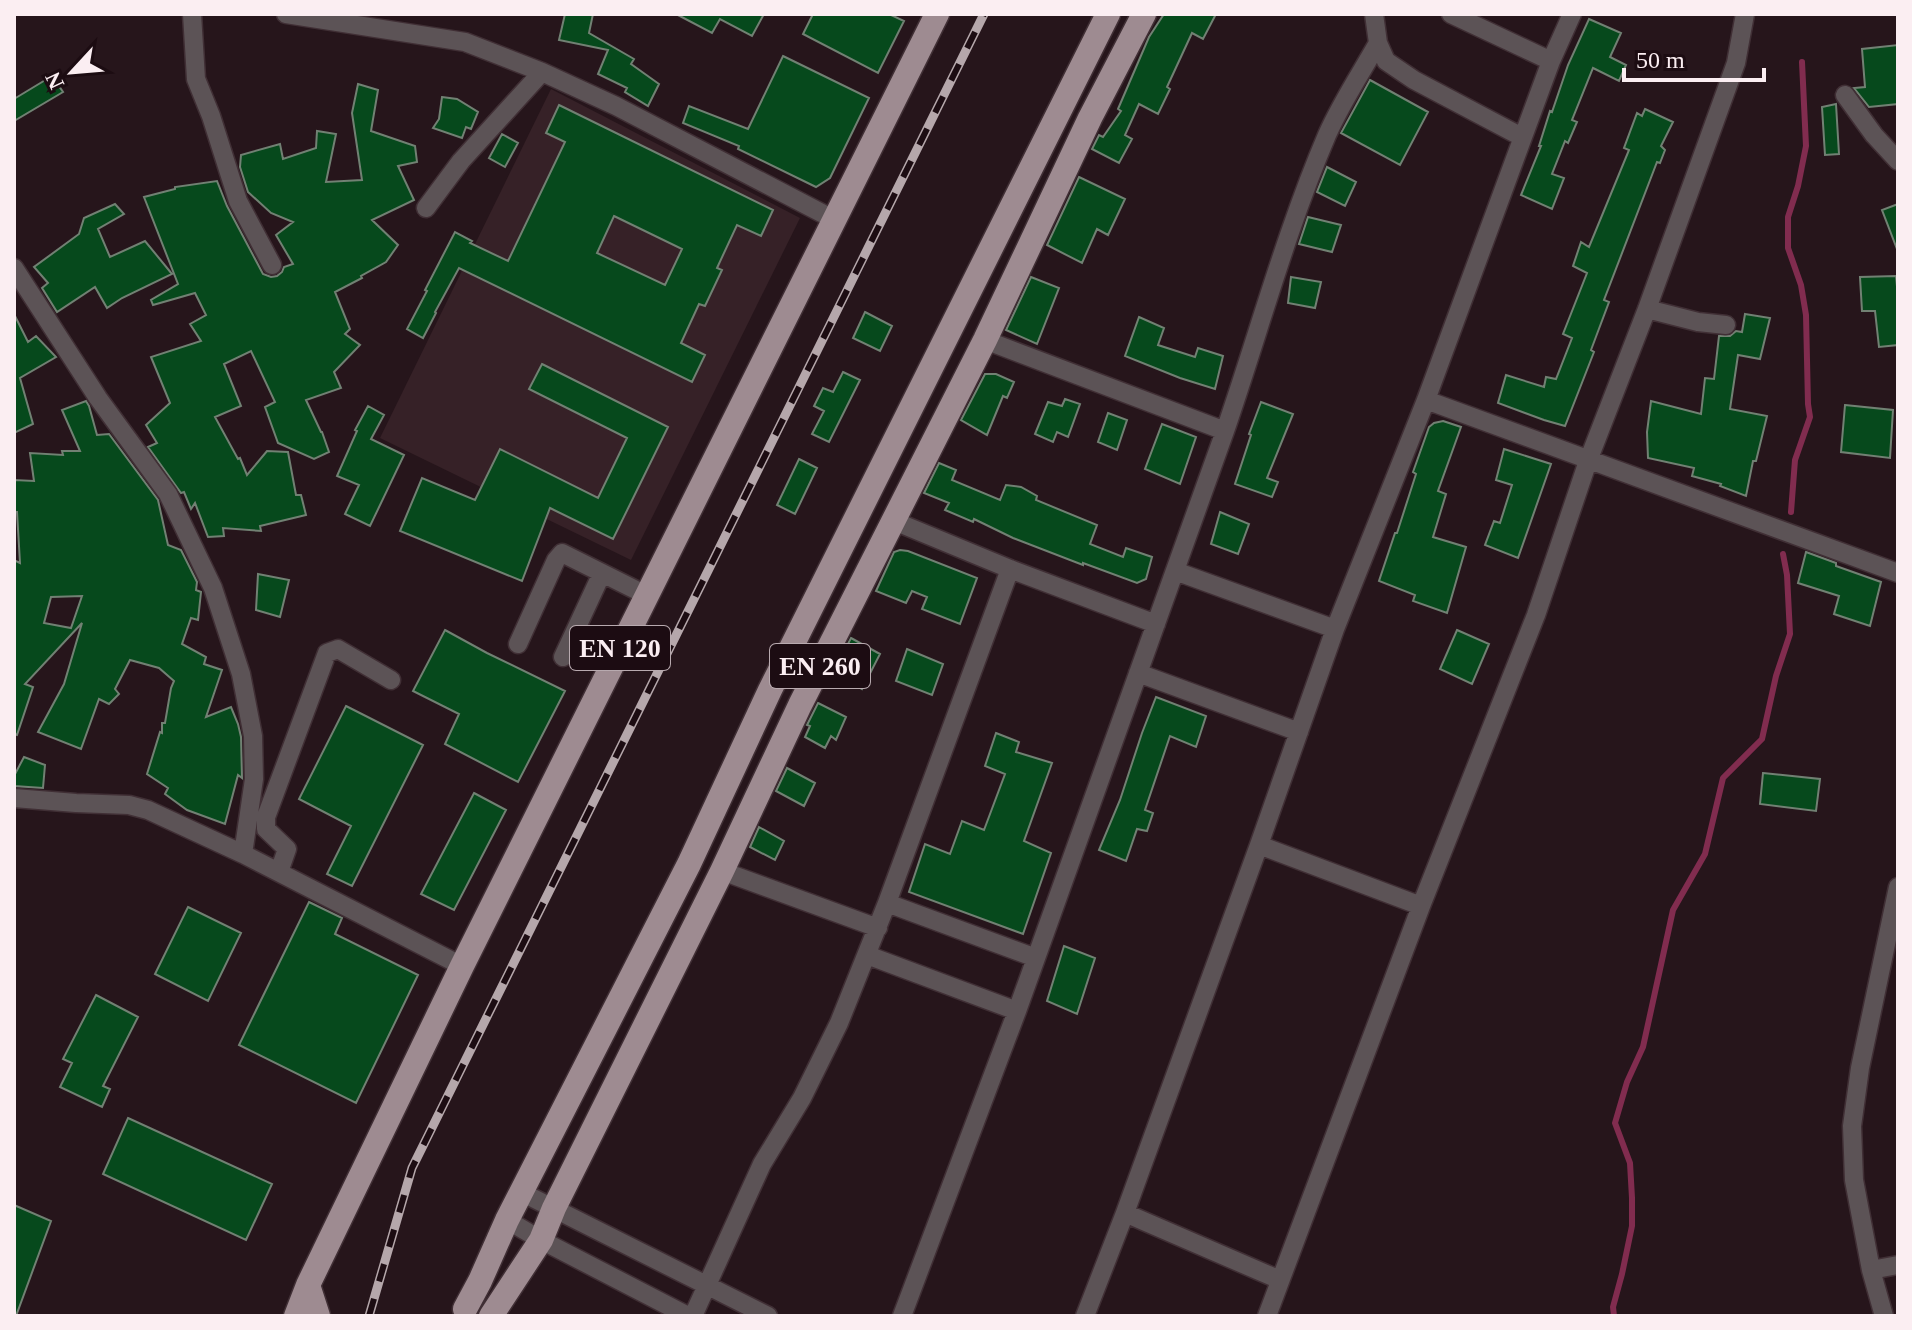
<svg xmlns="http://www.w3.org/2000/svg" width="1912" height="1330" font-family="Georgia,serif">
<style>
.built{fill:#362127}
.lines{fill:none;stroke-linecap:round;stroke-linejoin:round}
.stream{stroke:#812c4f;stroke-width:6}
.building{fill:#06491c;stroke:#718173;stroke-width:2;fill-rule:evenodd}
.minor-casing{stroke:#402f35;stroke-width:21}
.major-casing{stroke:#402f35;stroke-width:27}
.minor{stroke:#5c5356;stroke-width:18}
.major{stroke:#9e8b91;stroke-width:24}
.rail-casing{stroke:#b5a7ab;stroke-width:9}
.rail{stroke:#1c0c12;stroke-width:6;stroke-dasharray:18;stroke-linecap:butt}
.labels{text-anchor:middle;stroke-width:6;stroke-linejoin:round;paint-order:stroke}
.shield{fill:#1c0c12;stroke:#b8aaaf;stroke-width:2}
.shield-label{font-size:26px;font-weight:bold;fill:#fbeef2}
</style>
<rect width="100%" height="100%" fill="#26151b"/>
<path class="built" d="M551,89l249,129 -169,342 -251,-122z"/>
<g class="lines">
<path class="stream" d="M1791,512l4,-52 15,-43 -2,-13 -2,-89 -5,-30 -13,-37v-31l10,-31 8,-40 -4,-84
M1614,1316l-1,-9 9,-33 10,-48v-28l-2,-35 -15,-40 12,-41 16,-35 30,-137 32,-56 18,-76 39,-39 14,-63 14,-42 -3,-59 -4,-21"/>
</g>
<path class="building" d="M565,14h28l-4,19 45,26 -3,5 28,20 -11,22 -23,-14 2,-4 -29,-14 10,-24 -49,-10z
M676,14h88l-12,22 -32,-17 -8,14z
M813,14h76l15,7 -26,52 -75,-39z
M1164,14h52l-13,25 -11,-6 -25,54 3,2 -12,25 -19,-10 -14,31 7,4 -13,24 -27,-14 7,-14 4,2 18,-26 -3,-2 31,-72z
M1589,19l32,14 -11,24 16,8 -7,16 -26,-13 -21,52 5,2 -9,21 -3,-2 -13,33 12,4 -12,31 -31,-14 20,-49h-2l11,-35 2,1 16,-47z
M1898,45v59l-29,3 -15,-19 11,-1 -3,-38z
M783,56l86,42 -39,80 -14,9 -78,-38 1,-3 -56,-23 6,-17 59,23z
M52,76l11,16 -49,29v-22z
M1370,80l58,32 -28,53 -59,-32z
M358,84l20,6 -7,41 44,15 2,16 -19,4 16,34 -42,20 26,25 -12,17 -25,14 1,2 -27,14 15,37 -5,5 15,11 -26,27 7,16 -35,12 15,32h1l7,20 -15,7 -36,-16 -13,-36 10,-5 -24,-51 -27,13 17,42 -26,11 23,42 2,-1 7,17 20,-24 21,1 8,43h5l5,20 -46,11 1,5 -38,-3 1,8 -16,1 -13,-34 -4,6 -7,-17 -3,1 -33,-46 9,-4 -11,-18 24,-22 -19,-46 50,-16 -11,-17 16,-9 -11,-22 -42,12 -2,-5 27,-16 -34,-87 31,-8v-2l42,-6 10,25 36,68 8,3 6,-1 5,-4 2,-5 9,-3 -17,-29 17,-13 -22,-9 -23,-21 -8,-25 1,-12 39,-11 3,15 33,-11 1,-17 19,3 -10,48 36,-2 -10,-67z
M442,97l15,2 21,13 -7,17 -5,-2 -4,11 -29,-10 6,-9z
M1836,104l3,50 -14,1 -3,-48z
M559,105l214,105 -12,26 -24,-11 -20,43 5,2 -17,36 -6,-2 -18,39 24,12 -13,27 -233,-114 -24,44 1,1 -13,25 -16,-9 20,-38 -2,-1 30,-58 17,9 -2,2 38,18 57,-119 -19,-9zM614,216l68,33 -17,36 -68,-32z
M1645,109l28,13 -12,24 4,4 -5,13 -3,-1 -53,138 5,2 -18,48 3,2 -29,74 -21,-6 -46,-17 8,-28 38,12 2,-10 10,2 16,-41 -9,-4 24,-61 -14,-7 8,-24 8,5 40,-97 -5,-2 13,-35 5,3z
M502,134l16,9 -13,24 -16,-9z
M1327,167l29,15 -11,24 -28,-14z
M1079,177l46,22 -17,36 -11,-6 -15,34 -35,-18z
M115,204l9,10 -26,15 12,28 35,-16 27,33 -50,24 -15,10 -12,-21 -38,25 -15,-24 6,-5 -14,-16 45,-33 5,-16z
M1898,204v45h-1l-15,-39z
M1308,217l33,8 -9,27 -33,-8z
M1896,276l2,21v48l-19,2 -4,-36h-13l-2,-34z
M1031,277l28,11 -22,56 -31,-14z
M1291,277l30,5 -6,26 -27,-5z
M865,312l27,14 -12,25 -27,-13z
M14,314l14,28 8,-6 20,21 -36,21 13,46 -19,9z
M1745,314l25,4 -10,41 -22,-4 -8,54 37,7 -11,45h-3l-7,35 -26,-10 1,-2 -29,-8 2,-8 -46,-10 -1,-26 4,-31 50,13 4,-36 9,1 5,-43h11l6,-5 6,1z
M1139,317l25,11 -6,17 37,12 3,-9 25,8 -8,33 -35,-11 -55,-22z
M542,364l126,63 -55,112 -63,-31 -28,73 -122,-50 22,-53 53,22 25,-51 98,49 29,-60 -98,-49z
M843,372l17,8 -31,62 -17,-8 12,-23 -10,-5 9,-18 10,4z
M985,374h11l18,8 -7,16 -4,-2 -16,39 -26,-15z
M1065,399l15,5 -12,33 -11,-5 -4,10 -18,-8 13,-32 14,4z
M86,401l3,5 8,29 12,-1 49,66 10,45 13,5 16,32 -1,8 5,2 -3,28 -7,-2 -9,26 24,13 -2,7 18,6 -16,47 25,-10 7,17 3,13 1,41 -4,-3 -13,49 -38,-14 -22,-16 3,-6 -21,-14 13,-42 2,1v-10h3l6,-35 3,-7 -15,-13 -29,-8 -15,29 4,5 -10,10 -10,-5 -18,50 -43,-17 26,-48 18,-61 -57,61 8,3 -16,48 -3,-1v-174l6,3 -3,-51h-3v-32l20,1 -4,-28 33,2 -1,-4h18l-18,-41zM82,596l-11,32 -27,-5 7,-26z
M1261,402l32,12 -26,64 11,4 -6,15 -37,-13 16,-49 -2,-1z
M1845,405l48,5 -3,48 -49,-6z
M368,406l16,9 -13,24 33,16 -34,71 -25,-12 14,-29 -22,-9 20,-45 -2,-1z
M1108,413l19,7 -10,30 -19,-8z
M1443,421l18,6 -23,64 8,3 -13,43 33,10 -19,66 -34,-12 2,-6 -36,-14 16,-48h2l19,-59 -3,-2 16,-45 5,-4z
M1162,424l34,13 -16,47 -35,-15z
M1504,449l47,15 -33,94 -33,-13 9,-24 6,2 12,-38 -16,-5z
M799,459l18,9 -22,46 -18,-9z
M939,463l17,7 -4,10 48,20 6,-15 15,2 16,9 -1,4 61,25 -7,19 33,13 3,-9 26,9 -6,22 -9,4 -54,-20v2l-70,-27 -39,-19 -1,3 -28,-12 4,-7 -25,-10z
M1220,512l29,12 -11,30 -27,-10z
M900,550l8,1 69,27 -17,46 -38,-15 5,-12 -15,-6 -6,12 -30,-12 18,-39z
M1806,552l30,11v3l45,16 -11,44 -36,-12 5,-18 -41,-13z
M258,574l31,6 -9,37 -24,-7z
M445,630l42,23 78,38 -47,91 -73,-38 14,-30 -46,-23z
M1457,630l32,14 -17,40 -32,-15z
M851,638l29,16 -18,35 -29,-17z
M907,649l36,15 -11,31 -36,-14z
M1156,697l50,19 -10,31 -26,-11 -25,74 8,3 -6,18 -10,-2 -11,32 -27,-11 21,-50 22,-67z
M818,703l28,14 -10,23 -5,-4 -6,12 -20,-11 5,-11 -3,-1z
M346,706l77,39 -71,141 -25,-12 24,-48 -52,-27z
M996,733l23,9 -3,10 36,11 -28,78 27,12 -28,81 -114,-42 16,-48 25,10 12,-33 22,9 21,-56 -20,-8z
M24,757l21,8 -2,23 -29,-2v-10z
M787,768l28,15 -11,23 -28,-15z
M1763,773l57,6 -4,32 -56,-7z
M474,793l32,17 -52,100 -33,-16z
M759,827l25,14 -9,19 -25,-13z
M309,902l33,16 -7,16 83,41 -62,128 -117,-58z
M188,907l53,26 -33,68 -53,-27z
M1064,946l31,12 -18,56 -30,-13z
M96,995l42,22 -35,69 7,3 -8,18 -42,-20 12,-24 -9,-4z
M128,1118l144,66 -26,56 -143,-66z
M14,1205l37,16 -35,95h-2z"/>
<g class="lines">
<defs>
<path id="minor" d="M192,14l4,65 15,37 27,85 34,64
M286,14l179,28 77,30 74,34 219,114
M1374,14l4,29 8,18 28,19 108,57
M1451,14l100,47
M1845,95l29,40 24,26
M426,208l35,-47 81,-89
M14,268l84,130 70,96 45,94 28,86 12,62 1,43 -11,75 219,112
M1647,309l51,13 28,3
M985,340l240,91
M1426,400l472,173
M894,521l116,48 146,55
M1175,571l160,58
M518,644l38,-84 6,-7 84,42
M563,657l39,-84
M1138,673l161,59
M14,798l62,5 53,2 19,5 95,44
M1259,845l162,61
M722,871l156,57
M279,872l8,-23 -21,-20v-12l61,-164 11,-4 53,31
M887,903l149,55
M867,955l150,56
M521,1192l247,124
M1125,1213l155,67
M507,1220l34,20 147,76
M1871,1270l27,-5
M693,1316l69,-152 40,-66 37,-75 48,-120 123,-334
M902,1316l115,-305 208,-580c34,-99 61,-200 102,-296 14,-32 34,-62 51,-92
M1085,1316l40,-103 134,-368 76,-216 91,-229 125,-339 21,-47
M1267,1316l154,-410 115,-291 52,-154 59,-152 89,-246 9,-49
M1884,1316l-13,-46 -17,-90 -2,-54 8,-58 38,-181"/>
<path id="major" d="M308,1285l10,31
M465,1309l15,-28 27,-61 182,-356 81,-174 338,-676
M296,1316l12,-31 154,-319 475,-952
M491,1316l50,-76 13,-32 168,-337 78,-166 185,-365 105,-222 54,-104"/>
</defs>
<use href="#minor" class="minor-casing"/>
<use href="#major" class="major-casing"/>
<use href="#minor" class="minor"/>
<use href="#major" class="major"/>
<defs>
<path id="rail" d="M369,1316l43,-148 572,-1154"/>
</defs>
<use href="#rail" class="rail-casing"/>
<use href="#rail" class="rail"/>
</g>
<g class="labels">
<g class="shield">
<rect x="570" y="626" width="100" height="44" rx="6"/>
<rect x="770" y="644" width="100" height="44" rx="6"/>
</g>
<g class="shield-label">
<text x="620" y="657">EN 120</text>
<text x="820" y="675">EN 260</text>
</g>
</g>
<rect width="1912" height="1330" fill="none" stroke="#fbeef2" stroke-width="32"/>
<g transform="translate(72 72) rotate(244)" stroke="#1c0c12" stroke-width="6" paint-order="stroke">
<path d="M0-6L14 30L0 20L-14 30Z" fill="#fbeef2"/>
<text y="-12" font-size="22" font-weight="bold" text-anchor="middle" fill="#fbeef2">N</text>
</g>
<path d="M1624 68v12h140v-12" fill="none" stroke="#fbeef2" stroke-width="4"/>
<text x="1636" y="68" font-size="24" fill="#fbeef2" stroke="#1c0c12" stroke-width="6" paint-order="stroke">50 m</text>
</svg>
